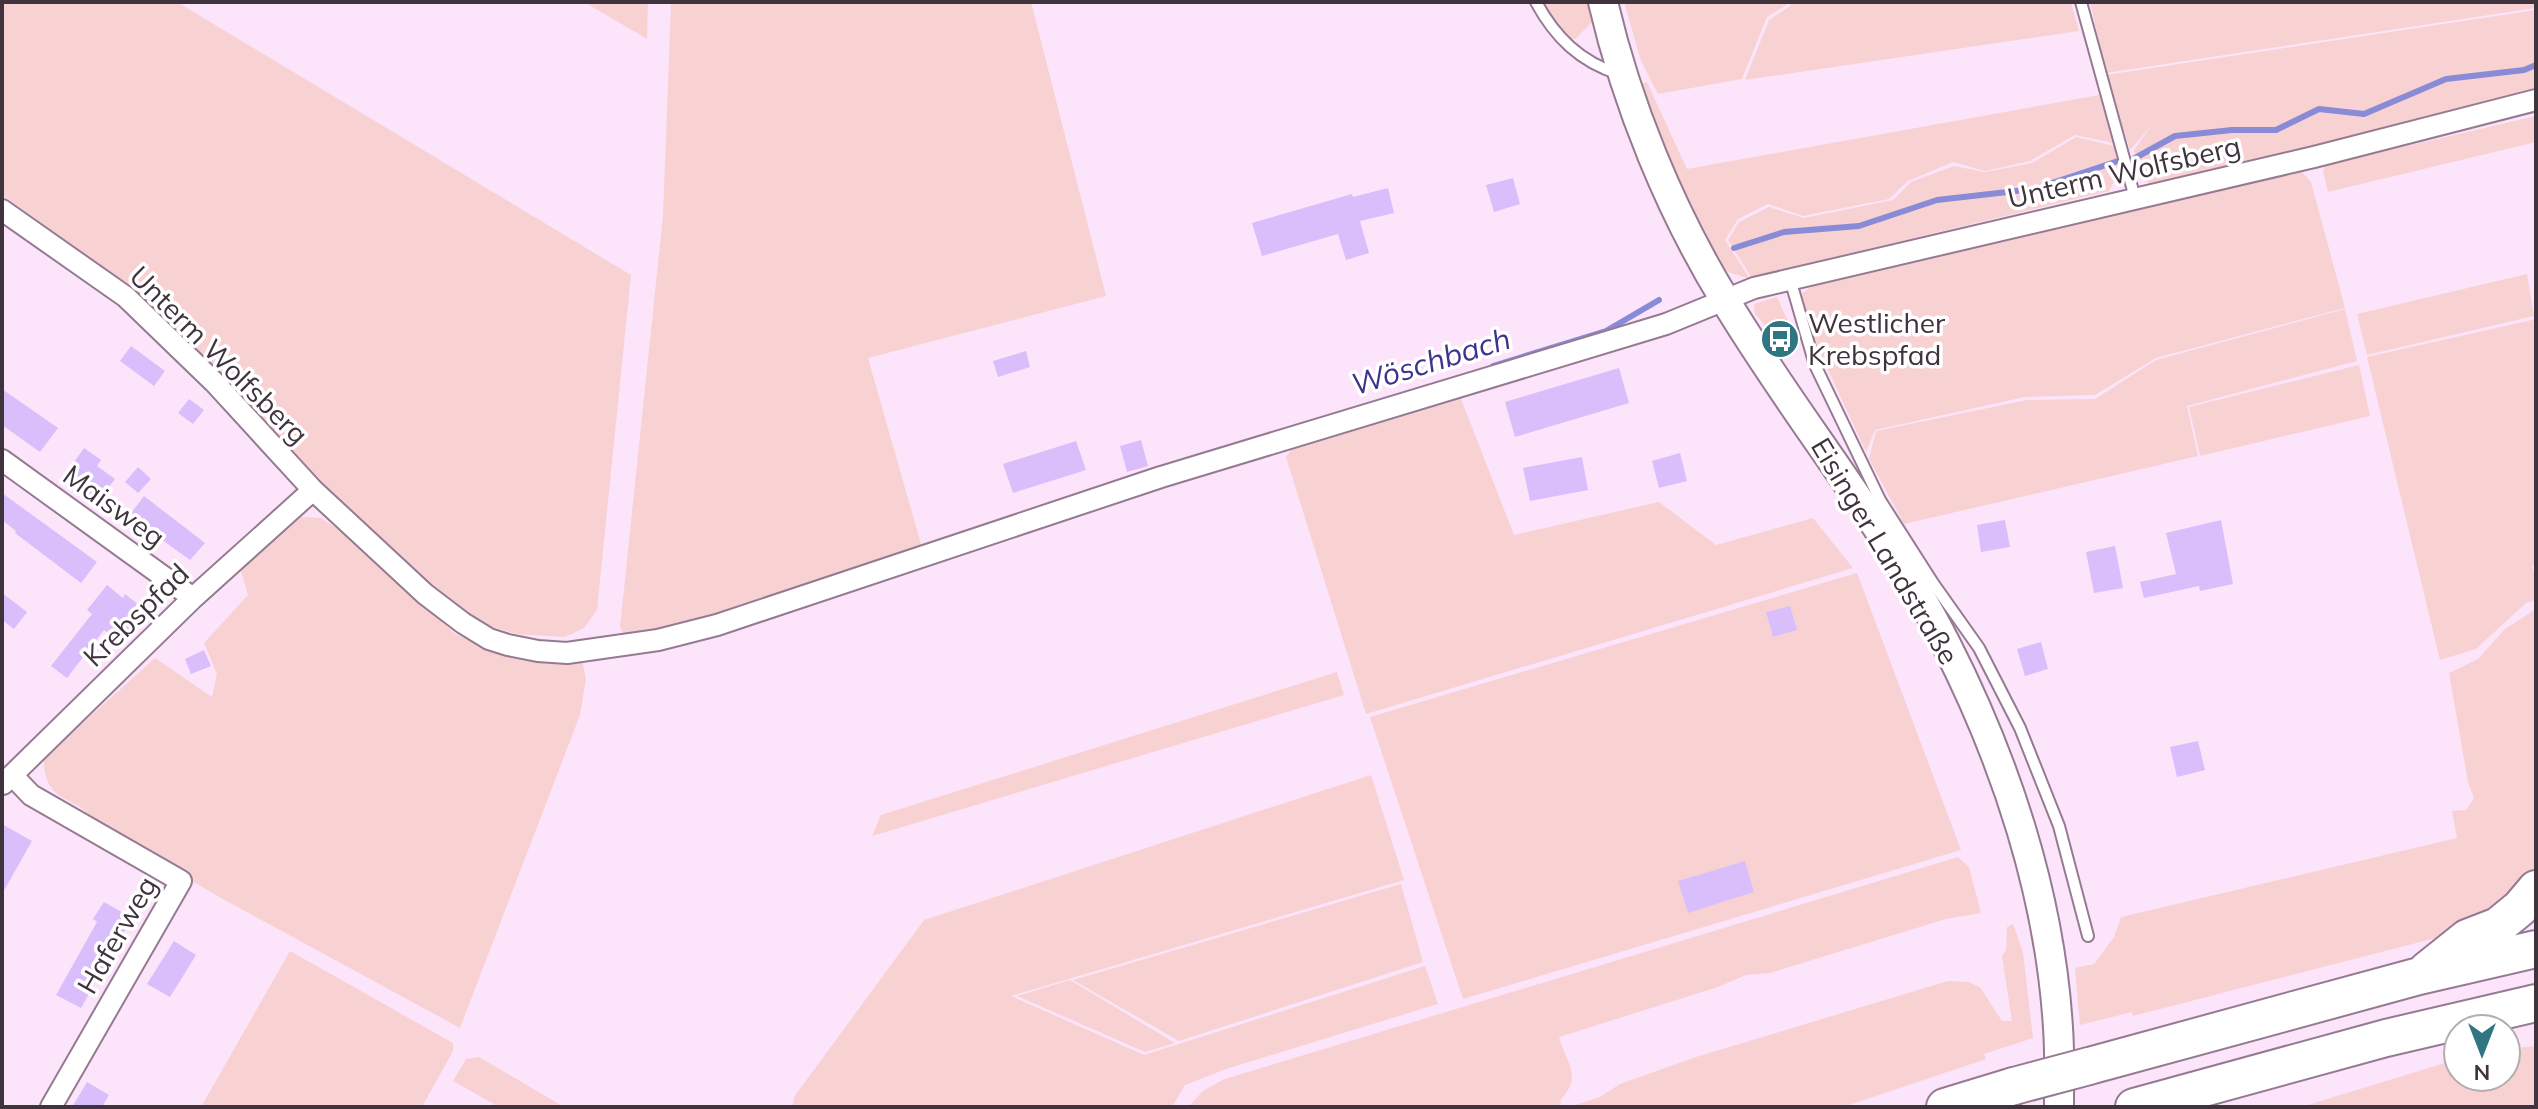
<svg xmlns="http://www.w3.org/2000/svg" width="2538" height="1109" font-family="Mulish,sans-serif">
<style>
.green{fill:#f8d2d3}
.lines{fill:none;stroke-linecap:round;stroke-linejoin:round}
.stream{stroke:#898bd7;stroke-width:6}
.building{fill:#dabefb}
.lane-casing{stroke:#957a92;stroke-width:14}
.street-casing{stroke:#957a92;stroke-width:24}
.secondary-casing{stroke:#957a92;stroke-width:32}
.highway-casing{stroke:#957a92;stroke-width:40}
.lane{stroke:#fff;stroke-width:10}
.street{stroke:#fff;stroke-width:20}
.secondary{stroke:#fff;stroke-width:28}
.highway{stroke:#fff;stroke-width:36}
.highway-bridge-casing{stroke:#957a92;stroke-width:40;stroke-linecap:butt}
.highway-bridge{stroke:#fff;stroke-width:36}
.labels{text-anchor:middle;stroke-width:7;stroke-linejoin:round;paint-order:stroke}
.street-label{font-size:28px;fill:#3f333d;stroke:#fff}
.poi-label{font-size:28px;fill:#3f333d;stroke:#fff;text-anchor:start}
.water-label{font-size:30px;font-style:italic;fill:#3c348d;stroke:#fff}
</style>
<rect width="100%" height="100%" fill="#fce4fa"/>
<path class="green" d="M2,2h175l454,273 -34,335 -13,18 -19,9 -48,-3 -42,-12 -97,-80 -193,-204 -60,-56 -123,-87z
M584,2h64l-1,37z
M671,2h360l75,294 -238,62 55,193 -212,68 -80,17 -8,-3 -3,-6 43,-411z
M1537,2h52l5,18 -19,19 -7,1z
M1624,2h164v2l-21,13 -25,62 -84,15 -17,-33z
M1790,2h281l8,29 -334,49 24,-60 21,-14z
M2090,2h446v6l-430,65z
M2536,10v85l-385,89 -12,-6 -5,-28 17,-24 -21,24 -24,-75z
M1647,82l40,87 412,-74 14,48 -38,-8 -45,26 -45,10 -32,-9 -45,19 -19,18 -86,17 -35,-12 -30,15 -13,21 25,39 -25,-8 -46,-79 -42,-107z
M2536,116v26l-208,50 -5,-21 2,-6z
M2076,137l38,9 7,21 -12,24 -358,86 -23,-37 11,-18 30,-15 35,11 89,-18 18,-18 43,-16 31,6 47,-9z
M2301,171l10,11 34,126 -189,50 -61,37 -70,2 -150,33 -9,22 -51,-110 -14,-48 14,-10z
M2527,274l7,42 -167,39 -10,-41z
M1777,297l15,33 -17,7 -20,-23 -1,-10z
M2345,309l12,52 -170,45 11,50 -294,68 -35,-65 7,-28 151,-31 68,-1 61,-39z
M2536,319v246l-4,1 4,14v20l-10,3 -50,46 -36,11 -73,-303z
M2359,365l11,51 -170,40 -11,-49z
M1461,399l53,136 145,-33 57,43 97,-27 40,50 -487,146 -80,-257 5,-7z
M302,517l19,1 32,21 102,95 31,13 96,13 4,19 -6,36 -120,313 -239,-130 -126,-74c-14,-30 -51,-17 -51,-64l11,-12 100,-90 57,39 5,-23 -13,-31 44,-48 -8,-27 41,-38z
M1857,573l104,277 -498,149 -93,-282z
M2536,609v268l-65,52 -338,87 -1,-4 -52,13 -5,-57 19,-4 20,-27 7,-20 336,-79 -5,-27 14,-1 8,-12 -6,-16 -19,-109 29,-14 27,-30z
M1337,672l7,23 -472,141 9,-21z
M1371,775l33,105 -393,116 133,59 281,-89 13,38 -209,64 -44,17 -13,22h-380l2,-10 130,-177z
M1958,857l11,10 12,46 -35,6 -176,54 -24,2 -28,12 -159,50c7,25 24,40 2,62l-1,8h-372l16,-17 21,-11z
M1401,884l22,78 -244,79 -106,-61z
M2013,924l10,28 10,86 -49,16 2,5 -143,48h-274l31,-10 20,-13 76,-27 252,-76 20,1 12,5 22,34h10l-10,-65 4,-6 1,-23z
M290,951l163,92v8l-31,56h-221z
M1070,980l105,63 -30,9 -128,-56z
M2536,1046v61h-235l157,-48v18h48v-28z
M479,1057l85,50h-65l-46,-26 13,-22z"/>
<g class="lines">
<path class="stream" d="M2135,158l40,-22 57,-6h44l43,-21 45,5 82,-35 78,-9 12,-5
M1734,248l50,-16 75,-6 78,-26 97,-11 84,-28
M1493,366l113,-35 53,-31"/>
</g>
<path class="building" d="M1513,178l7,26 -26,8 -8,-27z
M1388,188l6,25 -34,8 9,32 -23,7 -8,-26 -76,22 -10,-33 100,-29 1,3z
M131,346l34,25 -11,15 -34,-25z
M1026,351l4,16 -32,10 -5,-16z
M1619,368l10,35 -114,34 -10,-35z
M2,389l56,39 -18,24 -38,-27z
M189,399l15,11 -11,14 -15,-11z
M1141,440l7,26 -21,6 -7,-26z
M1076,441l10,29 -73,23 -10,-29z
M84,448l17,12 -4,6 18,13 -19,25 -34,-25z
M1680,453l7,28 -28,7 -7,-27z
M1582,457l6,33 -58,11 -7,-33z
M138,467l13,12 -13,14 -13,-11z
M2,493l95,69 -16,21 -66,-50 1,-2 -14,-11z
M144,496l61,47 -15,17 -61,-44z
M2005,520l5,27 -29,5 -4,-27z
M2221,520l12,64 -33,7 -1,-5 -55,12 -4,-16 36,-8 -10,-41z
M2115,546l8,42 -29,5 -8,-41z
M107,585l16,13 2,-4 14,11 -11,13 6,5 -15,19 -15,-12 -37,48 -16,-12 41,-52 -5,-4z
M2,593l25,19 -13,17 -12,-9z
M1790,606l7,24 -24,7 -7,-25z
M2041,642l7,27 -23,7 -8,-27z
M204,650l7,16 -20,8 -6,-15z
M2198,741l7,29 -28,7 -7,-30z
M2,824l30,17 -30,53z
M1745,861l9,31 -66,21 -10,-32z
M104,902l28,16 -51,90 -25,-13 41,-73 -4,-3z
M174,941l22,14 -26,42 -23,-13z
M87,1082l22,13 -7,12h-30z"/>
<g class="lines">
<defs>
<path id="lane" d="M1536,2c19,35 44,60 83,72
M2081,2l54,196
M1790,279l25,86 65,135 53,83 46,65 41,80 39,98 29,110"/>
<path id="street" d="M2,210l124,87 88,85 99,108 112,104 38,29 26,16 19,6 30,6 29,2 91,-13 59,-15 444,-148 505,-153 88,-36 560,-131 222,-57
M2,460l191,138
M12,775l19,20 150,86 -130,226
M3,784l190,-186 120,-108"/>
<path id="secondary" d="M1603,2c24,103 67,208 122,298 70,117 159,222 221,344 60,118 104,251 112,384 2,26 1,53 1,79"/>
<path id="highway" d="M2427,970l40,-32 31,-12 22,-18 16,-19
M2089,1066l330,-90 117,-27
M1945,1107l69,-21
M2134,1107l252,-69 150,-35"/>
</defs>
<use href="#lane" class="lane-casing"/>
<use href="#street" class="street-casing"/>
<use href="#secondary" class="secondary-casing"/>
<use href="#highway" class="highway-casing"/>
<use href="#lane" class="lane"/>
<use href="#street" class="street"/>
<use href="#secondary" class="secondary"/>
<use href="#highway" class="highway"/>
<defs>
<path id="highway-bridge" d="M2014,1086l75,-20"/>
</defs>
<use href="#highway-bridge" class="highway-bridge-casing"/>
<use href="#highway-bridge" class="highway-bridge"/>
</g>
<defs>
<symbol id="bus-disc" viewBox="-11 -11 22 22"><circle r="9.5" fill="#2f7682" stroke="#fff"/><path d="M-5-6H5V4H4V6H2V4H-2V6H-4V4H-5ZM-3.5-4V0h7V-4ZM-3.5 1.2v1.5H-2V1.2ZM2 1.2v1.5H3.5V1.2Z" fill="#fff"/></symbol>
</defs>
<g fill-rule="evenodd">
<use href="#bus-disc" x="1758" y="317" width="44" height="44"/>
</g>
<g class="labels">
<g class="street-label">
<text transform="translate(2124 172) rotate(-13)" y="10">Unterm Wolfsberg</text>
<text transform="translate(219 355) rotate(45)" y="10">Unterm Wolfsberg</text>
<text transform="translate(114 506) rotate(36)" y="10">Maisweg</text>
<text transform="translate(1885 551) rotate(59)" y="10">Eisinger Landstraße</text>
<text transform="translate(136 615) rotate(-44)" y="10">Krebspfad</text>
<text transform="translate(117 935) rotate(-60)" y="10">Haferweg</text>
</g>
<g class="poi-label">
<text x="1808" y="333">Westlicher<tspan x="1808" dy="32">Krebspfad</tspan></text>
</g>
<g class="water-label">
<text transform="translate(1431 362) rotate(-17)" y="10">Wöschbach</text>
</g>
</g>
<rect width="2538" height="1109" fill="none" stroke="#3f333d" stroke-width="8"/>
<g transform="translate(2482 1053) rotate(180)"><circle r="38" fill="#ffffff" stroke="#b2adb1" stroke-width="2"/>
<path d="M0-6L14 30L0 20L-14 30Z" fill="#2f7682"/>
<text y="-12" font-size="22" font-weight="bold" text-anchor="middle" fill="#3f333d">N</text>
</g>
</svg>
